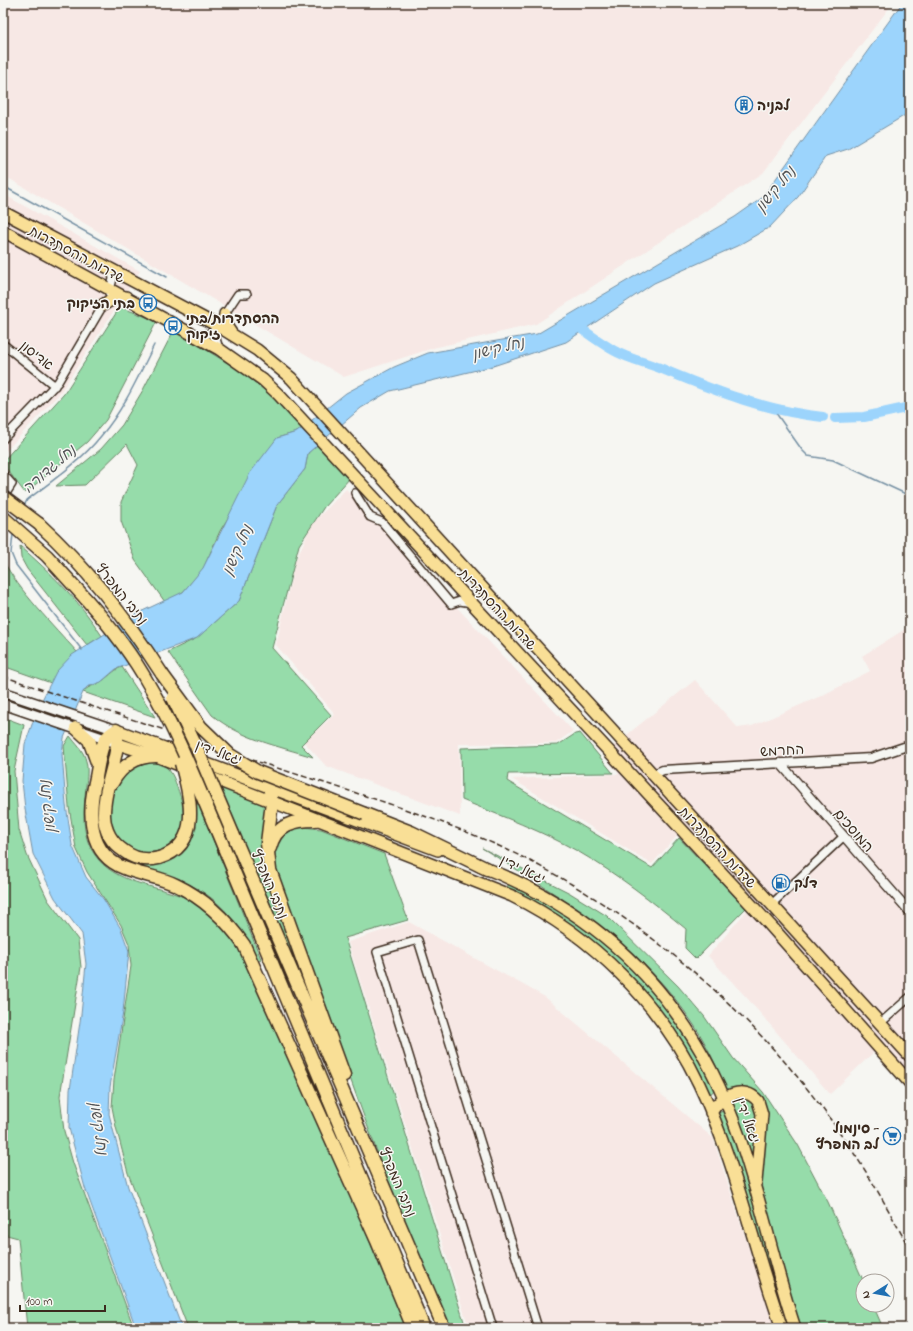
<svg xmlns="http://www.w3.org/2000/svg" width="913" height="1331" font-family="'Indie Flower','Playpen Sans Hebrew',sans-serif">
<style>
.built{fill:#f7e8e5}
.green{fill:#96dcaa;stroke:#688364}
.water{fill:#9cd4fc;stroke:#7590a3}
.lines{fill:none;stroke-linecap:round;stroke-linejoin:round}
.stream{stroke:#7590a3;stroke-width:1.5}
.river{stroke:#9cd4fc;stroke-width:10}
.minor-casing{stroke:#3b2a1e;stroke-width:10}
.tertiary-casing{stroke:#3b2a1e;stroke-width:11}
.secondary-casing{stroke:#3b2a1e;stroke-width:12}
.trunk-casing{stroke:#3b2a1e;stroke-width:14}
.motorway-casing{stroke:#3b2a1e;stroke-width:15}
.minor{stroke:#f6f6f2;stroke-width:7}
.tertiary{stroke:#f6f6f2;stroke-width:8}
.secondary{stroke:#f6f6f2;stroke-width:9}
.trunk{stroke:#f9df96;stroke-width:11}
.motorway{stroke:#f9df96;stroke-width:12}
.rail{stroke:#3b2a1e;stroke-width:1.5;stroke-dasharray:6 3;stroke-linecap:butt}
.motorway-bridge-casing{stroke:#3b2a1e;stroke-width:15;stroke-linecap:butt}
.motorway-bridge{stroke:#f9df96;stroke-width:12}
.labels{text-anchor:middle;stroke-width:3;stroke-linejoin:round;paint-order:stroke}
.poi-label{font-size:14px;font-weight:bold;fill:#3b2a1e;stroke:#f6f6f2;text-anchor:start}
.street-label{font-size:14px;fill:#3b2a1e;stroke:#f6f6f2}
.water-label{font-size:15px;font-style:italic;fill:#535456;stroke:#f6f6f2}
</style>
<rect width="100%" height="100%" fill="#f6f6f2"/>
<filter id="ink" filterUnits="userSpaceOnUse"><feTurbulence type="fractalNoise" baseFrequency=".025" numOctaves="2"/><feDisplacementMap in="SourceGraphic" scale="8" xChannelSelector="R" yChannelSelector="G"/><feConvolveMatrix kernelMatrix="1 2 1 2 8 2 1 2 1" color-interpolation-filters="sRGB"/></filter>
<g filter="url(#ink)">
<path class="built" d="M3,3h890l-130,170 -227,151 -103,24 -89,29 -341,-202z
M3,194l137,77 -80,122 -57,61z
M346,489l227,242 -17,12 -97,1 1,72 -134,-50 -22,-24 31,-28 -59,-69 19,-83 17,-38z
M910,626v462l-34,-38 -46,44 -83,-96 -39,-42 40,-47 -70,-74 -26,29 -140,-85 107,-5 -16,-20 92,-74 43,48 14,-2 69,-30 49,-25 -8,-15z
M409,922l136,75 168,141 62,190h-306l-121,-386z"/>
<path class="green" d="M120,307l37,14 -51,99 -19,22 -62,51 -22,-29v-3l61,-67z
M174,330l68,42 37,30 25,25 -7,5 -20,6 -57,93 -17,38 -20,23 -18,10 -30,-42 -14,-39v-19l17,-37 -11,-21 -42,41 -29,1 45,-37 21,-24 21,-35z
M318,444l32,34 -26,29 -25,38 -27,103 59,67 -30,30 12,12c-35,-11 -72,-18 -101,-42l-44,-63 29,-14 42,-37 38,-96 28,-36 3,-16z
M20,546c31,27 60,55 82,90l-15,9 -60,-76 -6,-11z
M3,560c16,31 50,65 74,92l-20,20 -6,11 -48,-17z
M122,667l33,50 -72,-25c5,-6 11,-6 17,-10 8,-4 13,-12 22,-15z
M3,717l21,8 -10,46 5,59 8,25 21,45 30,40 3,27 -21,129 4,35 9,32 61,165h-107l-9,-90 -15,-4z
M580,733l33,40 -105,1 -1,7 145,87 27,-30 67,70 -50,51 -11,-11 1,-19c-34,-28 -69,-55 -107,-77 -37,-21 -78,-36 -117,-52l-1,-52 97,-3 17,-11z
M70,736c6,8 14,15 16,25 2,7 1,17 0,24 -2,25 -6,49 9,70 19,28 59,30 89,42 33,14 53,47 68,78l112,253 42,100h-218l-60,-155 -12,-46 -4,-20 2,-27 17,-114 -2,-22 -8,-19 -34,-53 -11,-24 -7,-41 -5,-61z
M155,761c14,5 18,13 22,26 5,12 9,29 5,42 -2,6 -6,11 -10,15 -20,19 -49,10 -60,-14 -10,-22 4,-54 25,-65 5,-3 12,-3 18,-4z
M218,786l50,21 -4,27 47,166 -3,2z
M195,795l66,164 -4,3c-15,-35 -37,-65 -73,-80 -14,-5 -29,-9 -44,-13l2,-5c46,-19 55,-14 53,-69z
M303,827l18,2 63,25 24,66 -63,18 121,390h-17c-34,-79 -66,-158 -95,-239 -11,-29 -19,-58 -30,-87 -14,-37 -31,-75 -43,-113 -3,-9 -7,-20 -7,-29 1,-18 11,-31 29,-33z
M482,848l88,45 37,23 71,70 26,30 29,42 30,34 35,53 30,57 35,78v25h10l10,23h-83l-41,-141 2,-87 -33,-7c-10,-23 -20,-47 -34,-68 -52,-80 -133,-128 -212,-177z
M509,883c77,36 145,94 188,168 7,12 12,25 18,38l-7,8 -6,-17 -111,-139c-26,-21 -54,-38 -84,-53z
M741,1095l18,12 -7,62 -23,-69z
M723,1111l14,34 54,183h-6l-69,-214z"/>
<path class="water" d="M902,3h8v107l-3,4 -59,35 -22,7 -28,41 -28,30 -33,19 -83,37 -88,59 -73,24 -103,25 -29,17 -53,45 -3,16 -28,36 -38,96 -42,37 -81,31 -15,13 -14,5 -4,5 -19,46 -2,16 4,51 6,40 14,32 18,23 17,29 8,22 -6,61 -13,75 -1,27 19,73 54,141h-46l-51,-140 -16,-60 1,-38 11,-75 5,-51 -4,-30 -27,-36 -22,-44 -8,-45 -3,-28 3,-37 13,-36 18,-36 16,-17 64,-41 47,-22 20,-24 47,-95 27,-35 20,-6 49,-39 48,-26 34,-14 109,-19 198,-117 27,-19z"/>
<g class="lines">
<path class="stream" d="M3,186l164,91
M771,406l31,44 6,6 25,4 77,36
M24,506l3,-6c25,-19 54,-39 74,-64 23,-27 37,-59 53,-91
M16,522l3,-8
M13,534l-2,19 5,12 66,85"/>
<path class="river" d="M573,323c13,9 26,19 40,27 17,10 36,13 54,21 48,20 103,41 156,46
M835,418l29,-1 46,-10"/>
<defs>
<path id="minor" d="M109,293l4,-14 -2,-11
M217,328l-2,7 4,14
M198,336l14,-3 26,-39h9
M3,344l52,42
M3,439l55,-57 47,-80
M3,474l9,10 -9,14
M355,493l15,24 12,5 69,82
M451,604l9,-3 12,2
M776,900l67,-63
M885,1019l25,-22
M493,1328l-116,-376 41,-12 120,388"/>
<path id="tertiary" d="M780,763l130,149
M654,774l9,-4 208,-12 39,-13"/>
<path id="secondary" d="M3,692l113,38
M3,704l108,37"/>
<path id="trunk" d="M3,212l215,114 39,24 34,28 619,678
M3,231l216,118 44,31 16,15 491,530 140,158
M103,305l11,-7 12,-1
M225,314v10l6,9
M116,730l322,120
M118,744l38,12 356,140c80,39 149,108 187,188 37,78 54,163 83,244
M480,866c129,49 214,140 259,270 22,63 35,129 56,192
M711,1113c9,-17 33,-29 47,-12l4,13 -6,68"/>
<path id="motorway" d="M3,517l44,39 39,43
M39,524c48,44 88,95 123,150
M76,728l13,12 9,25
M116,730c-4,3 -9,6 -11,10 -6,12 -7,29 -10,42 -7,32 -7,72 29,86 17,7 36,9 52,17 29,14 50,34 68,60l133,296 36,87
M116,730c0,5 2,10 1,15 -4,35 -31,81 7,106 10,8 22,10 35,7
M112,783c10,-18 24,-27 44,-27
M269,786l3,16 -5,41 3,27 74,205
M365,814l46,18 76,37
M217,831l207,497
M233,834l211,494
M270,848c6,-24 24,-28 46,-28"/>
</defs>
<use href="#minor" class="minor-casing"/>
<use href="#tertiary" class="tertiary-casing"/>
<use href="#secondary" class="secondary-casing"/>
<use href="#trunk" class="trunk-casing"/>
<use href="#motorway" class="motorway-casing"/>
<use href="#minor" class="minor"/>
<use href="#tertiary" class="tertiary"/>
<use href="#secondary" class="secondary"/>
<use href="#trunk" class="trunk"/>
<use href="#motorway" class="motorway"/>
<path class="rail" d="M3,676c65,23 131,44 196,65 23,8 46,17 69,24 89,29 178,53 262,96 128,67 241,167 321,288 22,32 41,67 59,101"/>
<defs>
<path id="motorway-bridge" d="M3,497l36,27
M86,599c24,27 46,55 63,86 27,45 47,97 68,146
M162,674l39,53 29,28 28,17 107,42
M173,698l22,46 38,90
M159,858c44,-13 31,-62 22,-95"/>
</defs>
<use href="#motorway-bridge" class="motorway-bridge-casing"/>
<use href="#motorway-bridge" class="motorway-bridge"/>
</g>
</g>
<defs>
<symbol id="building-ring" viewBox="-11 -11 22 22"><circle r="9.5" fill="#f6f6f2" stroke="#1f6fb2" stroke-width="1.5"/><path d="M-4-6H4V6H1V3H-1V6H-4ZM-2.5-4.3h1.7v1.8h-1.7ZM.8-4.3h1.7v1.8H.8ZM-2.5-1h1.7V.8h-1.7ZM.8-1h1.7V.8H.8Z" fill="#1f6fb2"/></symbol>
<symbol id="bus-ring" viewBox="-11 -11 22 22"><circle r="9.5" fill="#f6f6f2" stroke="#1f6fb2" stroke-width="1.5"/><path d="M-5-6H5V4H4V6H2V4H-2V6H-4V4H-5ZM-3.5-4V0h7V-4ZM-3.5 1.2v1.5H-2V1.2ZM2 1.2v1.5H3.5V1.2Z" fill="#1f6fb2"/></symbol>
<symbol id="fuel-ring" viewBox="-11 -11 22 22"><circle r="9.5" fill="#f6f6f2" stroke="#1f6fb2" stroke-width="1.5"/><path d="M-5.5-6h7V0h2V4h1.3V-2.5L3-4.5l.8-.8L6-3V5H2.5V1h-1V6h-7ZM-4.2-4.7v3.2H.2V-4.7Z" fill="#1f6fb2"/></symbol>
<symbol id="supermarket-ring" viewBox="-11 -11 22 22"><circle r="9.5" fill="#f6f6f2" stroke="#1f6fb2" stroke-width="1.5"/><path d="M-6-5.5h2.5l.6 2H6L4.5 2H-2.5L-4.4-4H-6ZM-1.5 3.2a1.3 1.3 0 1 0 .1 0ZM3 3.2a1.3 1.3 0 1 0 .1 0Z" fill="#1f6fb2"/></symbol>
</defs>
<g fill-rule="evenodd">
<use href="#building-ring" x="734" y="95" width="20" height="20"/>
<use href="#bus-ring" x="138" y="293" width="20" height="20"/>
<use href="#bus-ring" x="163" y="316" width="20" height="20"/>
<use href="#fuel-ring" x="771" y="873" width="20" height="20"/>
<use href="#supermarket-ring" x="882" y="1126" width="20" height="20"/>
</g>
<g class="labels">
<g class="poi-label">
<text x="757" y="110">לבניה</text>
<text x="135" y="308" text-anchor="end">בתי הזיקוק</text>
<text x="186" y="323">ההסתדרות/בתי<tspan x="186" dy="16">זיקוק</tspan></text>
<text x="794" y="888">דלק</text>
<text x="879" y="1133" text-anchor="end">סינמול -<tspan x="879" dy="16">לב המפרץ</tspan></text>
</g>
<g class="street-label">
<text transform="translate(77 254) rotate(28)" y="5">שדרות ההסתדרות</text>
<text transform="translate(37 355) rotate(38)" y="5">אדיסון</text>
<text transform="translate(122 594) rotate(51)" y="5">נתיבי המפרץ</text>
<text transform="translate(498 609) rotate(47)" y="5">שדרות ההסתדרות</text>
<text transform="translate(782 750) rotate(-3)" y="5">החרמש</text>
<text transform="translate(219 752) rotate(20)" y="5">יגאל ידין</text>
<text transform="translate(854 830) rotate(49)" y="5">המוסכים</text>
<text transform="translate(718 847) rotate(47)" y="5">שדרות ההסתדרות</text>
<text transform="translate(523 869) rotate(26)" y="5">יגאל ידין</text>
<text transform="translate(270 884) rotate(67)" y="5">נתיבי המפרץ</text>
<text transform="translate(748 1120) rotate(70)" y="5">יגאל ידין</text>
<text transform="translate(398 1182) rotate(67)" y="5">נתיבי המפרץ</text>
</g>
<g class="water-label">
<text transform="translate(775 189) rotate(-51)" y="5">נחל קישון</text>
<text transform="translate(498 348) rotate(-14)" y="5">נחל קישון</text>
<text transform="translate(49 469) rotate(-41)" y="5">נחל גדורה</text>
<text transform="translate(237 550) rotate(-66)" y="5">נחל קישון</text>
<text transform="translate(47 807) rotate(-97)" y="5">נחל קישון</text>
<text transform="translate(99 1128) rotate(82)" y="5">נחל קישון</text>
</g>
</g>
<rect width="913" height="1331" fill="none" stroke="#f6f6f2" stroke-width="16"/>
<rect x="8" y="8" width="897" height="1315" fill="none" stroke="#3b2a1e" stroke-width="1.5" filter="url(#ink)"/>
<g transform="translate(875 1293) rotate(259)"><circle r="19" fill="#f6f6f2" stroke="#aba49d"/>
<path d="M0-3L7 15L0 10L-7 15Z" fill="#1f6fb2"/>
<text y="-6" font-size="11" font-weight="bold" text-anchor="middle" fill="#3b2a1e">N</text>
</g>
<path d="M20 1305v6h85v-6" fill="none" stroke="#3b2a1e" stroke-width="2"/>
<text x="26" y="1305" font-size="12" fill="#3b2a1e" stroke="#f6f6f2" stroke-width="3" paint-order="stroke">100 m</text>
</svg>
